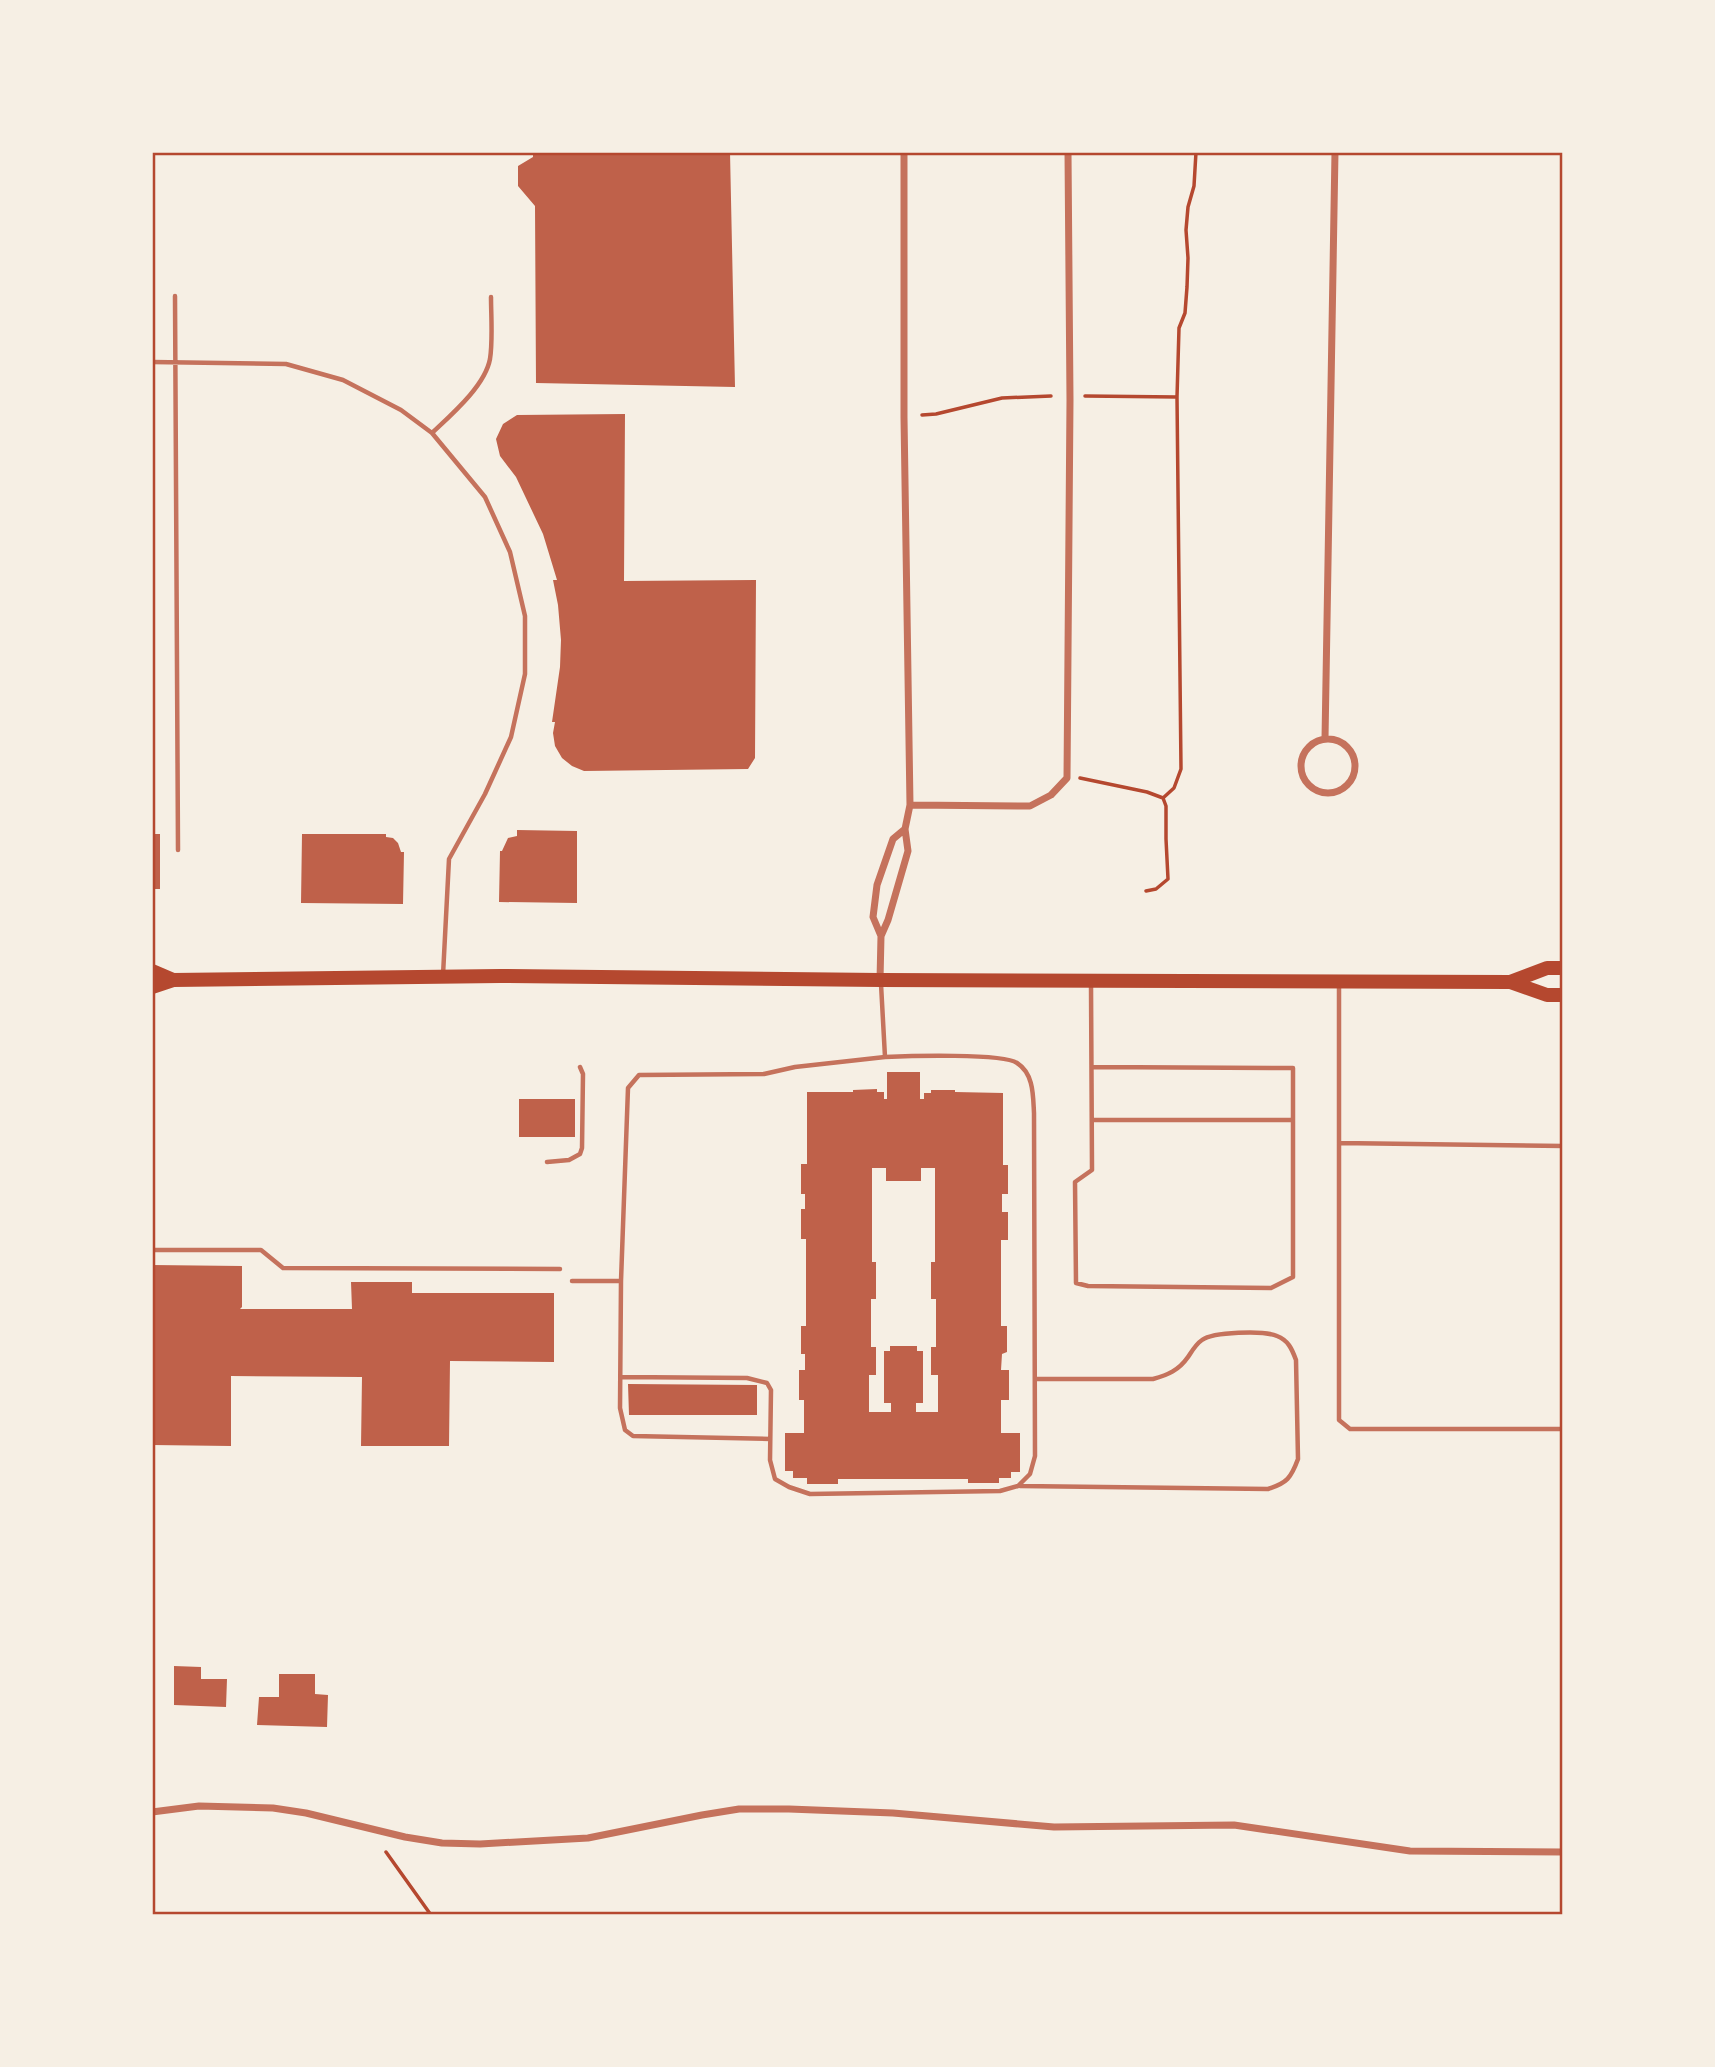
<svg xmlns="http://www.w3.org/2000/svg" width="1715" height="2067" font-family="'Public Sans',sans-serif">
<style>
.building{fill:#bf614a;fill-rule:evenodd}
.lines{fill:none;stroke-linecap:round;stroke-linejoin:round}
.path{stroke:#b5482f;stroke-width:3.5}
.service{stroke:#c5725c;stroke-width:4.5}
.minor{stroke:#c5725c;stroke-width:7}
.secondary{stroke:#b5482f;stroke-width:14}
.neatline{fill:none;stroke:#b5482f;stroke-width:2.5}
</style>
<rect width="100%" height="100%" fill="#f6efe4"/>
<path class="building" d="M533,152h197l5,235 -199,-4 -1,-177 -17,-20v-20l15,-9z
M625,414l-1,167 132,-1 -1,178 -7,11 -164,2 -12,-5 -10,-8 -7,-12 -2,-13 2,-11h-3l8,-55 1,-27 -3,-35 -5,-25h4l-14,-46 -27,-57 -16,-21 -4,-17 7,-15 14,-9z
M517,830l60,1v72l-78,-1 1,-51h2l6,-13 9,-2z
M152,834h8v55h-8z
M302,834h84v3l7,1 5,5 3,9h3l-1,52 -102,-1z
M887,1072h33v27h4v-6h7v-3h24v2l48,1v72h5v29h-6v18h6v28h-7v86h6v26l-5,2 -1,16h8v30h-8v33h19v39h-9v6h-12v5h-31v-4h-130v5h-31v-6h-14v-7h-8v-38h19v-33h-5v-30h6v-16h-4v-28h5v-87h-5v-30h4v-15h-4v-30h6v-72h46v-2l24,-1v3h7v7h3zM872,1168h14v13h35v-13h14v94h-4v37h5v48h-5v28h7v37h-22v-9h7v-52h-6v-5h-27v5h-6v52h7v9h-22v-37h7v-28h-5v-48h5v-37h-4z
M519,1099h56v38h-56z
M152,1265l90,1v41l-2,2h112l-1,-27h61v11h142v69l-104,-1 -1,85h-88l1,-69 -131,-1v70l-79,-1z
M628,1384l129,1v30h-128z
M174,1666l27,1v12h26l-1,28 -52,-2z
M279,1674h36v20l13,1 -1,32 -70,-2 2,-28h20z"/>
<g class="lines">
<path class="path" d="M1085,396l92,1 4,372 -7,19 -11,10
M1177,397l2,-69 6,-15 2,-26 1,-29 -2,-28 2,-23 6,-21 2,-34
M922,415l14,-1 66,-16 49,-2
M1080,778l67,14 16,6 3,8v33l2,40 -12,10 -10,2
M386,1852l45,63"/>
<path class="service" d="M175,296l3,554
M152,362l134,2 57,16 58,30 31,23 53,64 25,55 15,64v58l-14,63 -26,57 -36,65 -6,116
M432,433c19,-18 53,-47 58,-74 3,-19 1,-43 1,-62
M1091,984l1,186 -17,12 1,101 12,3 183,2 22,-11v-209l-201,-1
M1339,985v435l11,9h213
M1092,1120h201
M1339,1143l224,3
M547,1162l22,-2 11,-6 2,-6 1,-74 -3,-7
M152,1250h109l22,18 277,1
M572,1281h49l-1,127 5,22 8,6 137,3
M621,1281l7,-193 11,-13 125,-1 31,-7 90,-10
M621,1377l126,1 20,5 4,7 -1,70 5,19 14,8 21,7 190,-3 18,-5 12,-12 5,-18 -1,-343c-1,-17 0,-39 -17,-50 -13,-10 -110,-7 -132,-6l-4,-73
M1020,1486l248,3c19,-6 23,-11 30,-30l-2,-99c-4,-11 -8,-20 -19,-24 -14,-6 -64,-4 -75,4 -6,4 -10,11 -14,17 -9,13 -20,18 -35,22h-118"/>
<path class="minor" d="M1301 766a27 27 0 1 1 54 0a27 27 0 1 1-54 0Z
M1325,739l10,-587
M910,805l120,1 21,-11 16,-17 3,-378 -2,-248
M881,936l-8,-19 4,-32 16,-46 12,-10
M880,980l1,-44 7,-16 20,-69 -3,-22 5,-24 -6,-388v-265
M152,1812l47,-6 74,2 33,5 99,24 37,6 38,1 108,-6 114,-23 37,-6h50l104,4 161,14 180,-2 176,26 153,1"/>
<path class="secondary" d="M152,971l21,9
M1510,982l37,-14h16
M152,987l21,-7 327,-4 380,4 630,2 37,13h16"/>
</g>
<rect width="1715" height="2067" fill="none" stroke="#f6efe4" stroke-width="308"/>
<rect x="154" y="154" width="1407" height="1759" class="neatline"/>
</svg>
